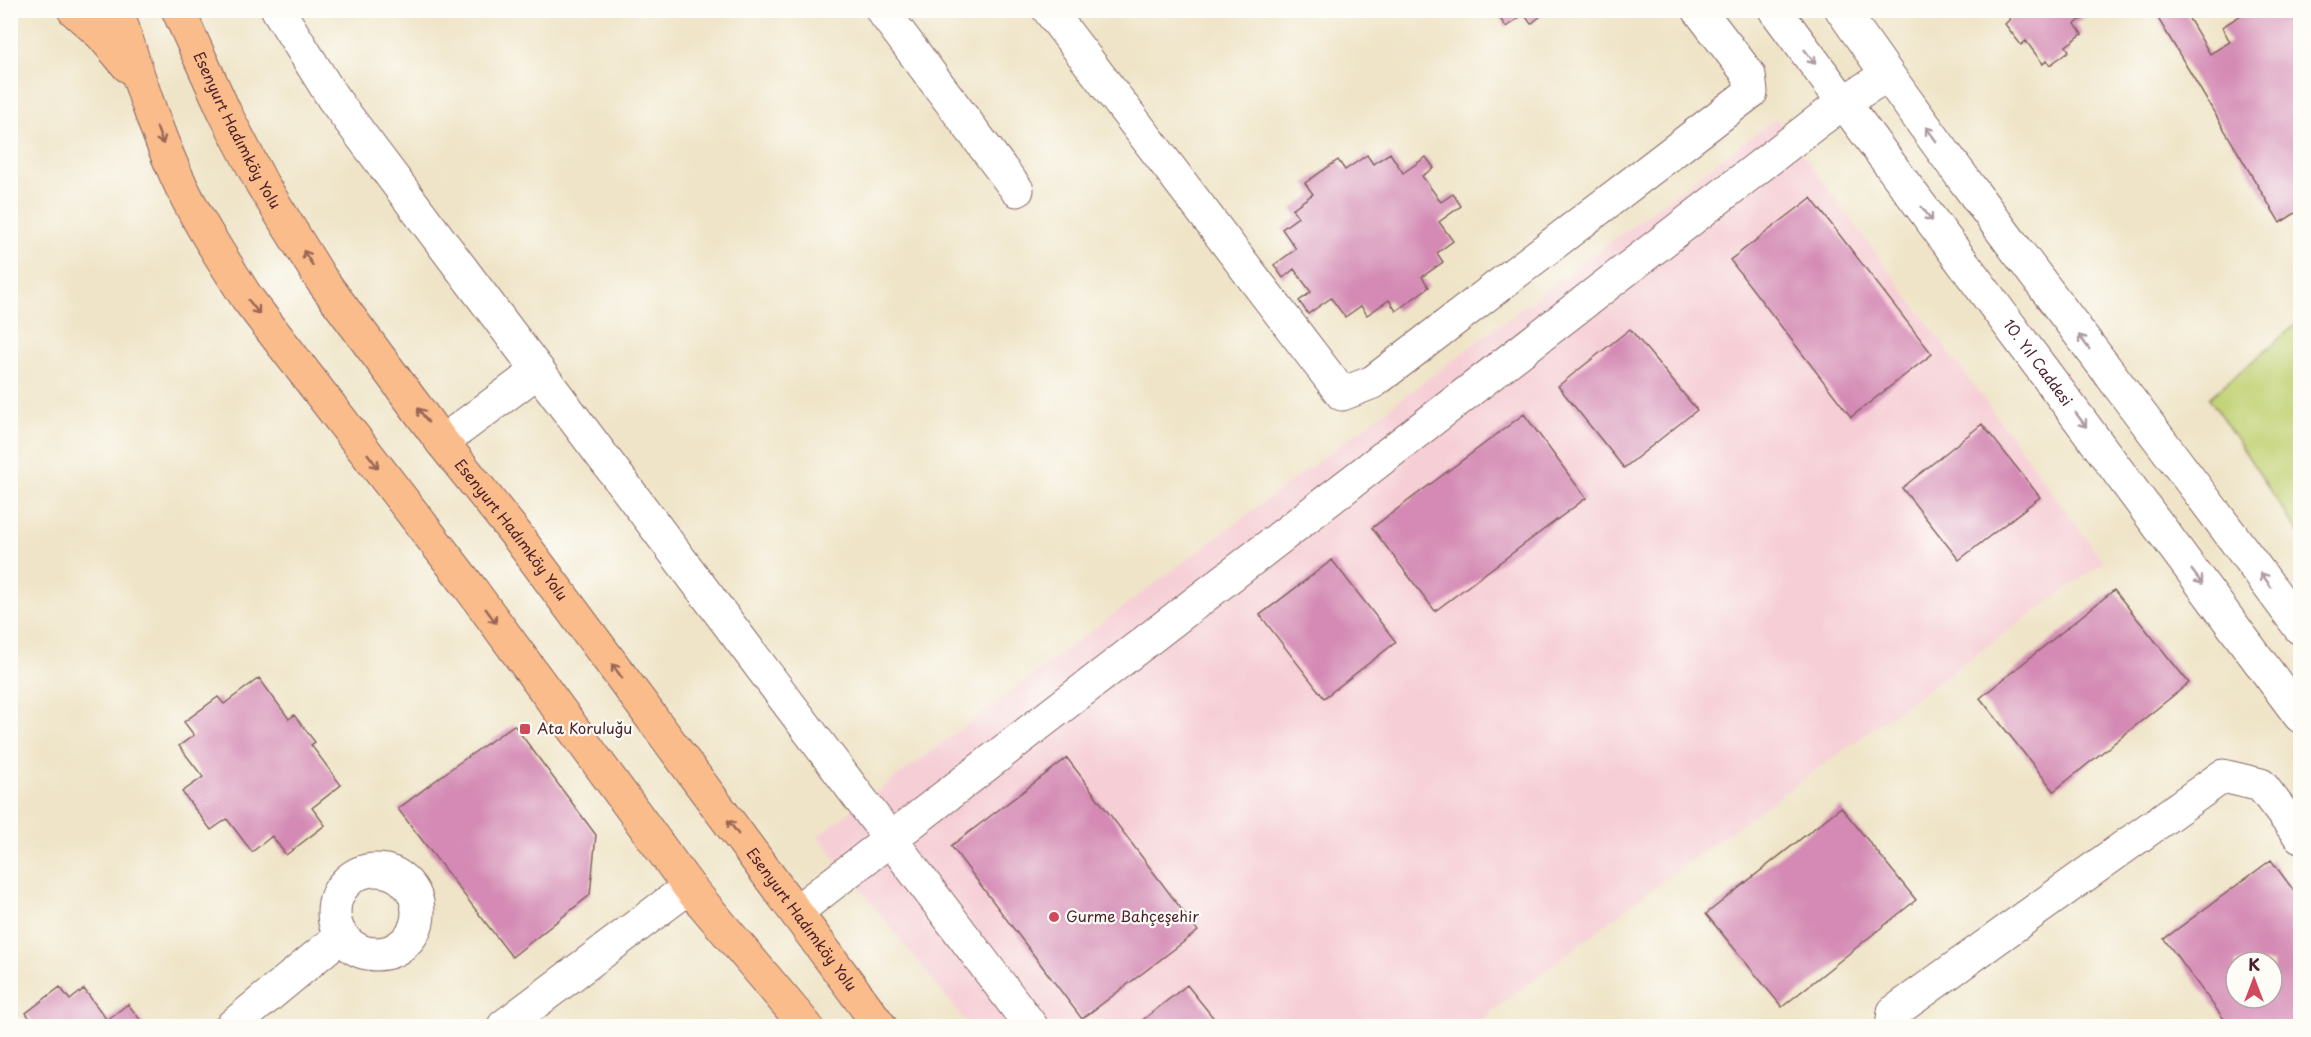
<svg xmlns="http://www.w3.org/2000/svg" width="2311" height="1037" font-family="'Playpen Sans',sans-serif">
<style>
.built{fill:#f6cfd6}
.green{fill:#c1d275;stroke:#867850;stroke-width:1.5}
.building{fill:#d48ab4;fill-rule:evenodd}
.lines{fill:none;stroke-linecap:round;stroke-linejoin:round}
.minor-casing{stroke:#846462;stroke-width:35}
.major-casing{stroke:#846462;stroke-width:35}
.minor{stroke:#fff;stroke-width:33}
.major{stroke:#fabc8b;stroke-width:33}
.oneway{stroke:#ae9aa0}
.oneway2{stroke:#996656}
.poi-dot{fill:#d1495b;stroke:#fdfcf7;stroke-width:2}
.labels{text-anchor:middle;stroke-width:4.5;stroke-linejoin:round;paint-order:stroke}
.street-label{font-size:15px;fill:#4a1f2b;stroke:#fdfcf7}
.poi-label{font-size:15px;fill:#4a1f2b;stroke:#fdfcf7;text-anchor:start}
</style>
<rect width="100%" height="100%" fill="#fdfcf7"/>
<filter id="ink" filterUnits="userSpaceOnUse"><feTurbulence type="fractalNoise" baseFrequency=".0167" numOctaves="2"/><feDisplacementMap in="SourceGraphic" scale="12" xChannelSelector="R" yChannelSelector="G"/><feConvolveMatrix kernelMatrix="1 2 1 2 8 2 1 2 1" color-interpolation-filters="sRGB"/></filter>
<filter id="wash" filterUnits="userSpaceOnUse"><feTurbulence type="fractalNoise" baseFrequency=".008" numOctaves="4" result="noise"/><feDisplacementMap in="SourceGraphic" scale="24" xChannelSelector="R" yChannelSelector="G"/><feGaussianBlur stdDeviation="1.35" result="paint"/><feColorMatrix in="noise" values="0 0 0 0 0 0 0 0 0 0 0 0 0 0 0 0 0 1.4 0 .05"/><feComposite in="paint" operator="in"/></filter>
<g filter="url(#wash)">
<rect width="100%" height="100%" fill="#efe4c7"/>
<path class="built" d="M1776,118l328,444 -447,323 -184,141h-504l-151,-190z"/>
<path class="green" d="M2300,321v214l-91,-137z"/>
<g id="blocks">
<path class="building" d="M1494,10h54l-17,14 -7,-10 -18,13z
M2003,10h85l2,3 -15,11 7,10 -16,12 3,5 -19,14 -3,-5 -4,4 -17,-23 -5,4 -16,-21 5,-5z
M2153,10h31l26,44 20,-12 -8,-15 27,-17h30l2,4 6,-4h13v200l-20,13z
M1390,153l13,20 23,-16 8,11 -12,8 19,26 12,-8 8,12 -22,16 14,19 -16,12 6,9 -21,15 7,10 -33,24 -7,-11 -22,15 -6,-9 -16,11 -14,-19 -23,16 -9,-13 12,-9 -17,-23 -11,9 -9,-13 22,-16 -14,-20 16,-12 -6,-8 21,-15 -8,-11 33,-23 7,10 22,-15 6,9z
M1811,198l121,156 -81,63 -121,-157z
M1630,329l67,81 -73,58 -66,-82z
M1524,414l62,84 -151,113 -63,-83z
M1982,424l58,73 -81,63 -57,-72z
M1332,560l64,82 -72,56 -64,-83z
M2114,590l75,93 -135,108 -74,-93z
M259,678l30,41 5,-4 21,27 -4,3 30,40 -29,23 13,17 -39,30 -14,-19 -20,16 -25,-33 -16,11 -29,-38 21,-15 -24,-31 15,-11 -10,-13 34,-25 6,7z
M514,725l82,110 -6,60 -78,62 -114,-148 58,-44z
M1067,758l131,173 -116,88 -131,-173z
M1841,807l75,93 -134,107 -76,-93z
M2271,860l29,39v124l-4,3h-67l-65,-87zM2236,962h36v36h-36z
M1187,985l33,41h-85z
M60,987l10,13 14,-11 23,31 21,-16 17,22h-120l7,-5 -6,-8z"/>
</g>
</g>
<g filter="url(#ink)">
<use href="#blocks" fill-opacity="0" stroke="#846462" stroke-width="1.5"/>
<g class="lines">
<defs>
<g id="minor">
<path d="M278,10l55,88 698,928"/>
<path d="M882,10l135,180"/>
<path d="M1049,10l293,384 31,-12 378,-290 -2,-17 -50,-65"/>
<path id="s1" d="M1775,10l525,706"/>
<path d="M1842,10c147,211 307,411 458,618"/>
<path d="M442,442l96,-71"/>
<circle cx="376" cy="912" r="42"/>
<path d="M796,912l1021,-790 27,-20 43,-27"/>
<path d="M232,1026l109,-90"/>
<path d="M504,1026l185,-139"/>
<path d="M1892,1026l2,-14 329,-236 38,9 39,51"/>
</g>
<g id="major">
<path d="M74,10l28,25 26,31"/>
<path d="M117,10c18,56 35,112 59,165 19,43 46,83 71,123l224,291 218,298 117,139"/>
<path id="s2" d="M178,10l47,103 37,71 59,95 121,163 73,91 365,493"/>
</g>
</defs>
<use href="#minor" class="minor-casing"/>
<use href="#major" class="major-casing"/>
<use href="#minor" class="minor"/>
<use href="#major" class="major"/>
</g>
<defs><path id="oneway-shaft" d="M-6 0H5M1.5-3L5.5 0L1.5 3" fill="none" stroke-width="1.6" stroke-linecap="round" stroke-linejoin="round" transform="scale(1.5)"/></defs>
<g class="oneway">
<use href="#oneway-shaft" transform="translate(1810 57) rotate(53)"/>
<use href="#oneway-shaft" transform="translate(1931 134) rotate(-126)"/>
<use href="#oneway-shaft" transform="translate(1927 214) rotate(53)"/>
<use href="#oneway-shaft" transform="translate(2084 342) rotate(-127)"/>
<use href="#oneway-shaft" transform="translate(2081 420) rotate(53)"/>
<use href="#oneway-shaft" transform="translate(2197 577) rotate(53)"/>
<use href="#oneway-shaft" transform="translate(2266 580) rotate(-126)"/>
</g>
<g class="oneway2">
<use href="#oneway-shaft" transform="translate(160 136) rotate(69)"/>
<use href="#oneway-shaft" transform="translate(308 258) rotate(-122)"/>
<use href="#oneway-shaft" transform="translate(254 307) rotate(52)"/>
<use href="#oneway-shaft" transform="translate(423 415) rotate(-126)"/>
<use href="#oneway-shaft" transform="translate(373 461) rotate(53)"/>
<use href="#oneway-shaft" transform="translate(491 616) rotate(54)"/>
<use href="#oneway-shaft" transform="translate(617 671) rotate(-126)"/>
<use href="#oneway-shaft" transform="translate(733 827) rotate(-126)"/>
</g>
</g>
<g class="poi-dot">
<rect x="519" y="723" width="12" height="12" rx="3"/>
<circle cx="1054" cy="917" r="6"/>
</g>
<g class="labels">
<g class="street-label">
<text dy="5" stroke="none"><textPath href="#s2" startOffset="134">Esenyurt Hadımköy Yolu</textPath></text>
<text dy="5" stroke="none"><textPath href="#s1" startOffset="440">10. Yıl Caddesi</textPath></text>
<text dy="5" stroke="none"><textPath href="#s2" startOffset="620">Esenyurt Hadımköy Yolu</textPath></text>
<text dy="5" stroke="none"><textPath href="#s2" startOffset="1106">Esenyurt Hadımköy Yolu</textPath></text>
</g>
<g class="poi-label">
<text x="537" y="734">Ata Koruluğu</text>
<text x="1066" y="922">Gurme Bahçeşehir</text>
</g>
</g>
<rect width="2311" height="1037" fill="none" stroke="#fdfcf7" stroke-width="36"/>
<g transform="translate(2254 980)"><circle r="28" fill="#fdfcf7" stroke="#b5a4a5" stroke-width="1.5"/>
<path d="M0-4.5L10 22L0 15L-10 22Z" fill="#d1495b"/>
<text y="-9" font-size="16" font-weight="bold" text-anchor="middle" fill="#4a1f2b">K</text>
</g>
</svg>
